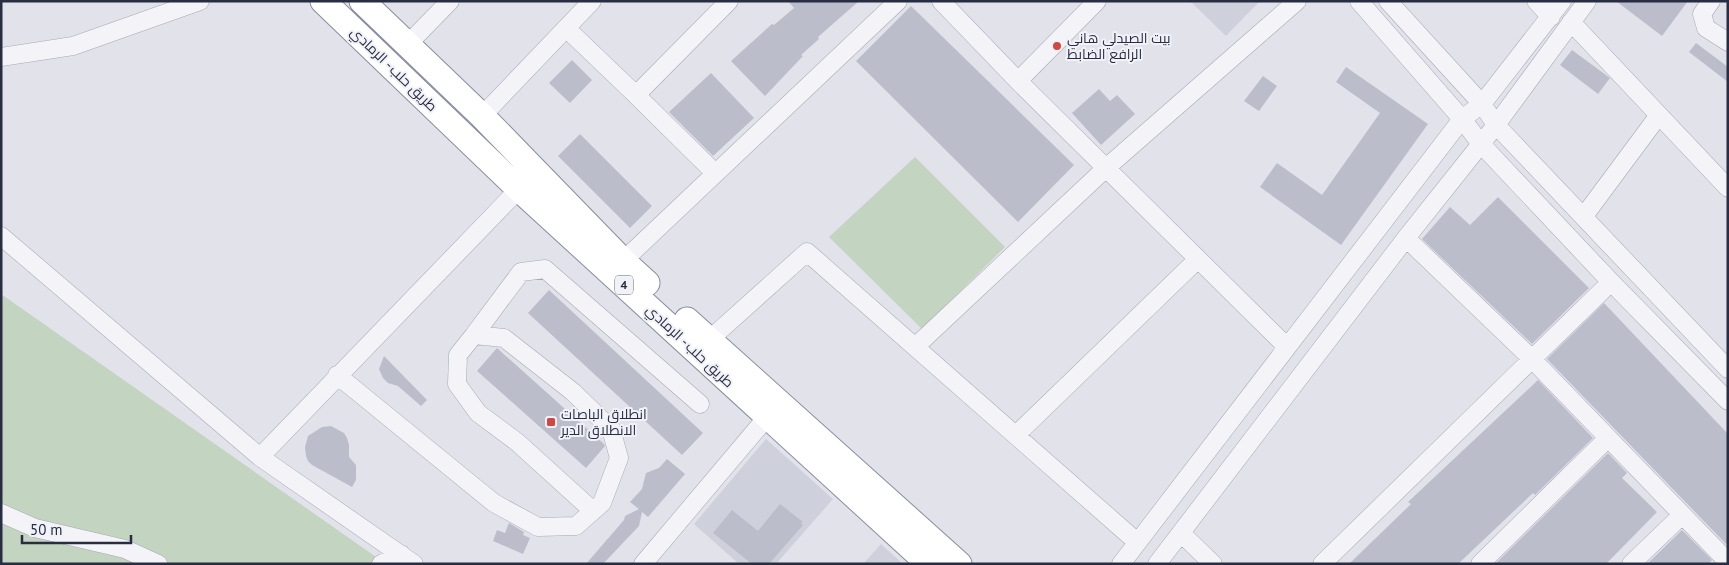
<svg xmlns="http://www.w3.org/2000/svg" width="1729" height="565" font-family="'PT Sans',Cairo,sans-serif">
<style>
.built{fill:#ced1dc}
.green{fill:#c3d4c1}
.building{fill:#bbbdca}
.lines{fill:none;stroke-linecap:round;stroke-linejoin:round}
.minor-casing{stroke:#a6a8b4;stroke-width:19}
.highway-casing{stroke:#878da1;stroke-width:27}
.minor{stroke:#f4f4f8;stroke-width:18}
.highway{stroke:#fff;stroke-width:25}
.poi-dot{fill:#d34741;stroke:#f0f2f7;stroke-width:2}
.labels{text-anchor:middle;stroke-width:4;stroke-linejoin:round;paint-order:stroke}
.shield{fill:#f0f2f7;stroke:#646878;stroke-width:1}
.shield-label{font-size:12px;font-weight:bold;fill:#282d42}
.poi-label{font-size:14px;fill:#282d42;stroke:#f0f2f7;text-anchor:start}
.street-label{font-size:14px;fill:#282d42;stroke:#f0f2f7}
</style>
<rect width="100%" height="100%" fill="#e1e2ea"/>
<path class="built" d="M1190,1h70l-34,35z
M766,439l67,60 -57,65h-37l-45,-40z
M881,544l22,20h-40z"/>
<path class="green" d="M915,157l90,90 -83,82 -93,-92z
M1,294l385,270h-385z"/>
<path class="building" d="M788,1h71l-41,36 1,2 -18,16 2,1 -38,40 -34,-35 41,-37 2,1 20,-17z
M1616,1h72l-26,35z
M911,6l163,159 -56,57 -162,-161z
M1696,43l32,24v15l-39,-30z
M1572,50l38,28 -12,16 -38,-29z
M572,60l20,20 -22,23 -21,-20z
M1346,67l82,57 -87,121 -81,-58 17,-24 45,32 58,-82 -44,-31z
M711,73l43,45 -41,38 -44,-44z
M1263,76l14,10 -18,25 -15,-10z
M1099,89l11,12 7,-6 18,19 -34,31 -29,-32z
M580,134l72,72 -22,22 -72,-72z
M1498,197l91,91 -57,56 -110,-105 28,-32 20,18z
M549,290l154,143 -21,22 -154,-142z
M1604,303l124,131 -1,111 -180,-186z
M497,348l107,96 1,2 -19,22 -109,-97z
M384,356l43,44 -6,6 -23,-20 -10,-3 -5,-5 -4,-9z
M1538,380l55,58 -58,57 -2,-2 -75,71h-109l62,-60 -3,-2z
M331,426l13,7 3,5 2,7v12l7,8v15l-4,7 -40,-22 -4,-4 -2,-5 -1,-9 3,-11 14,-9z
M1608,453l19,20 -5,5 35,34 -51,52h-111z
M667,459l18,15 -37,43 -6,-5 -3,14 -36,38h-17l38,-44 1,-4 14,-7 -9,-7 12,-13 4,-16 13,-5z
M780,504l23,18 -2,1 2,2 -34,39h-17l-39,-31 19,-23 26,21z
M509,523l15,9 -1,3 7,3 -7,16 -30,-13 4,-11 8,3z
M1682,530l30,30 -4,4h-61z"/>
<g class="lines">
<defs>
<path id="minor" d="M941,1l77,80 269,266
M1359,1l103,118 19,25 130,138 117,119
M1388,1l94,103 14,21 232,244
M1536,1l15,16
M1711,1l-9,13 4,14 22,14
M1571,22l157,166
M566,28l70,67
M407,45l43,-44
M1,57l72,-11 127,-45
M1018,81l79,-80
M482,116l110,-115
M715,173l-79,-78 93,-94
M1584,216l75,-101
M1,236l259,221 154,107
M1406,238l125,120 197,204
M623,261l275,-260
M474,335l47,-63 24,-3 155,135
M709,340l98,-88 330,290
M915,347l191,-179 191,-167
M337,375l157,128 44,24 38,-1 26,-23 17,-45 -8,-29 -38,-37 -69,-54 -30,-3 -16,20 -1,29 21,29 39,29 76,69
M1016,435l182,-176
M260,457l259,-268
M1,513l34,15 90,21 33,15
M1181,533l32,31
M381,564l20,-10
M643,564l124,-147
M1121,564l341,-445 20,-15 80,-103
M1157,564l249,-326 90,-113 91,-124
M1322,564l289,-282
M1480,564l128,-126
M1631,564l51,-49"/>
<path id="highway" d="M323,1l196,188 410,375
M362,1l120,115 141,145 24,22
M687,320l272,244"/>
</defs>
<use href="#minor" class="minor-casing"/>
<use href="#highway" class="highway-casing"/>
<use href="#minor" class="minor"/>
<use href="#highway" class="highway"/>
</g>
<g class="poi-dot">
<circle cx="1057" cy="46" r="5"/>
<rect x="546" y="417" width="10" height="10" rx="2.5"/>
</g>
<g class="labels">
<rect class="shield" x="615" y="275.5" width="18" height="19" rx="4"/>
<g class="shield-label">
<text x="624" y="289">4</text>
</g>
<g class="poi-label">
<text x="1067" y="43">بيت الصيدلي هاني<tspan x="1067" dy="16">الرافع الضابط</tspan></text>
<text x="561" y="419">انطلاق الباصات<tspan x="561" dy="16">الانطلاق الدير</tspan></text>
</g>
<g class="street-label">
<text transform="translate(394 69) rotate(44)" y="5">طريق حلب - الرمادي</text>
<text transform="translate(690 346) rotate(43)" y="5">طريق حلب - الرمادي</text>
</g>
</g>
<rect width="1729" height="565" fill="none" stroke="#282d42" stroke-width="5"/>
<path d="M22 535v8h109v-8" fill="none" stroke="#282d42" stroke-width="2.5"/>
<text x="30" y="535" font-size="15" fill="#282d42" stroke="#f0f2f7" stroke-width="4" paint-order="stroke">50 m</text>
</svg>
